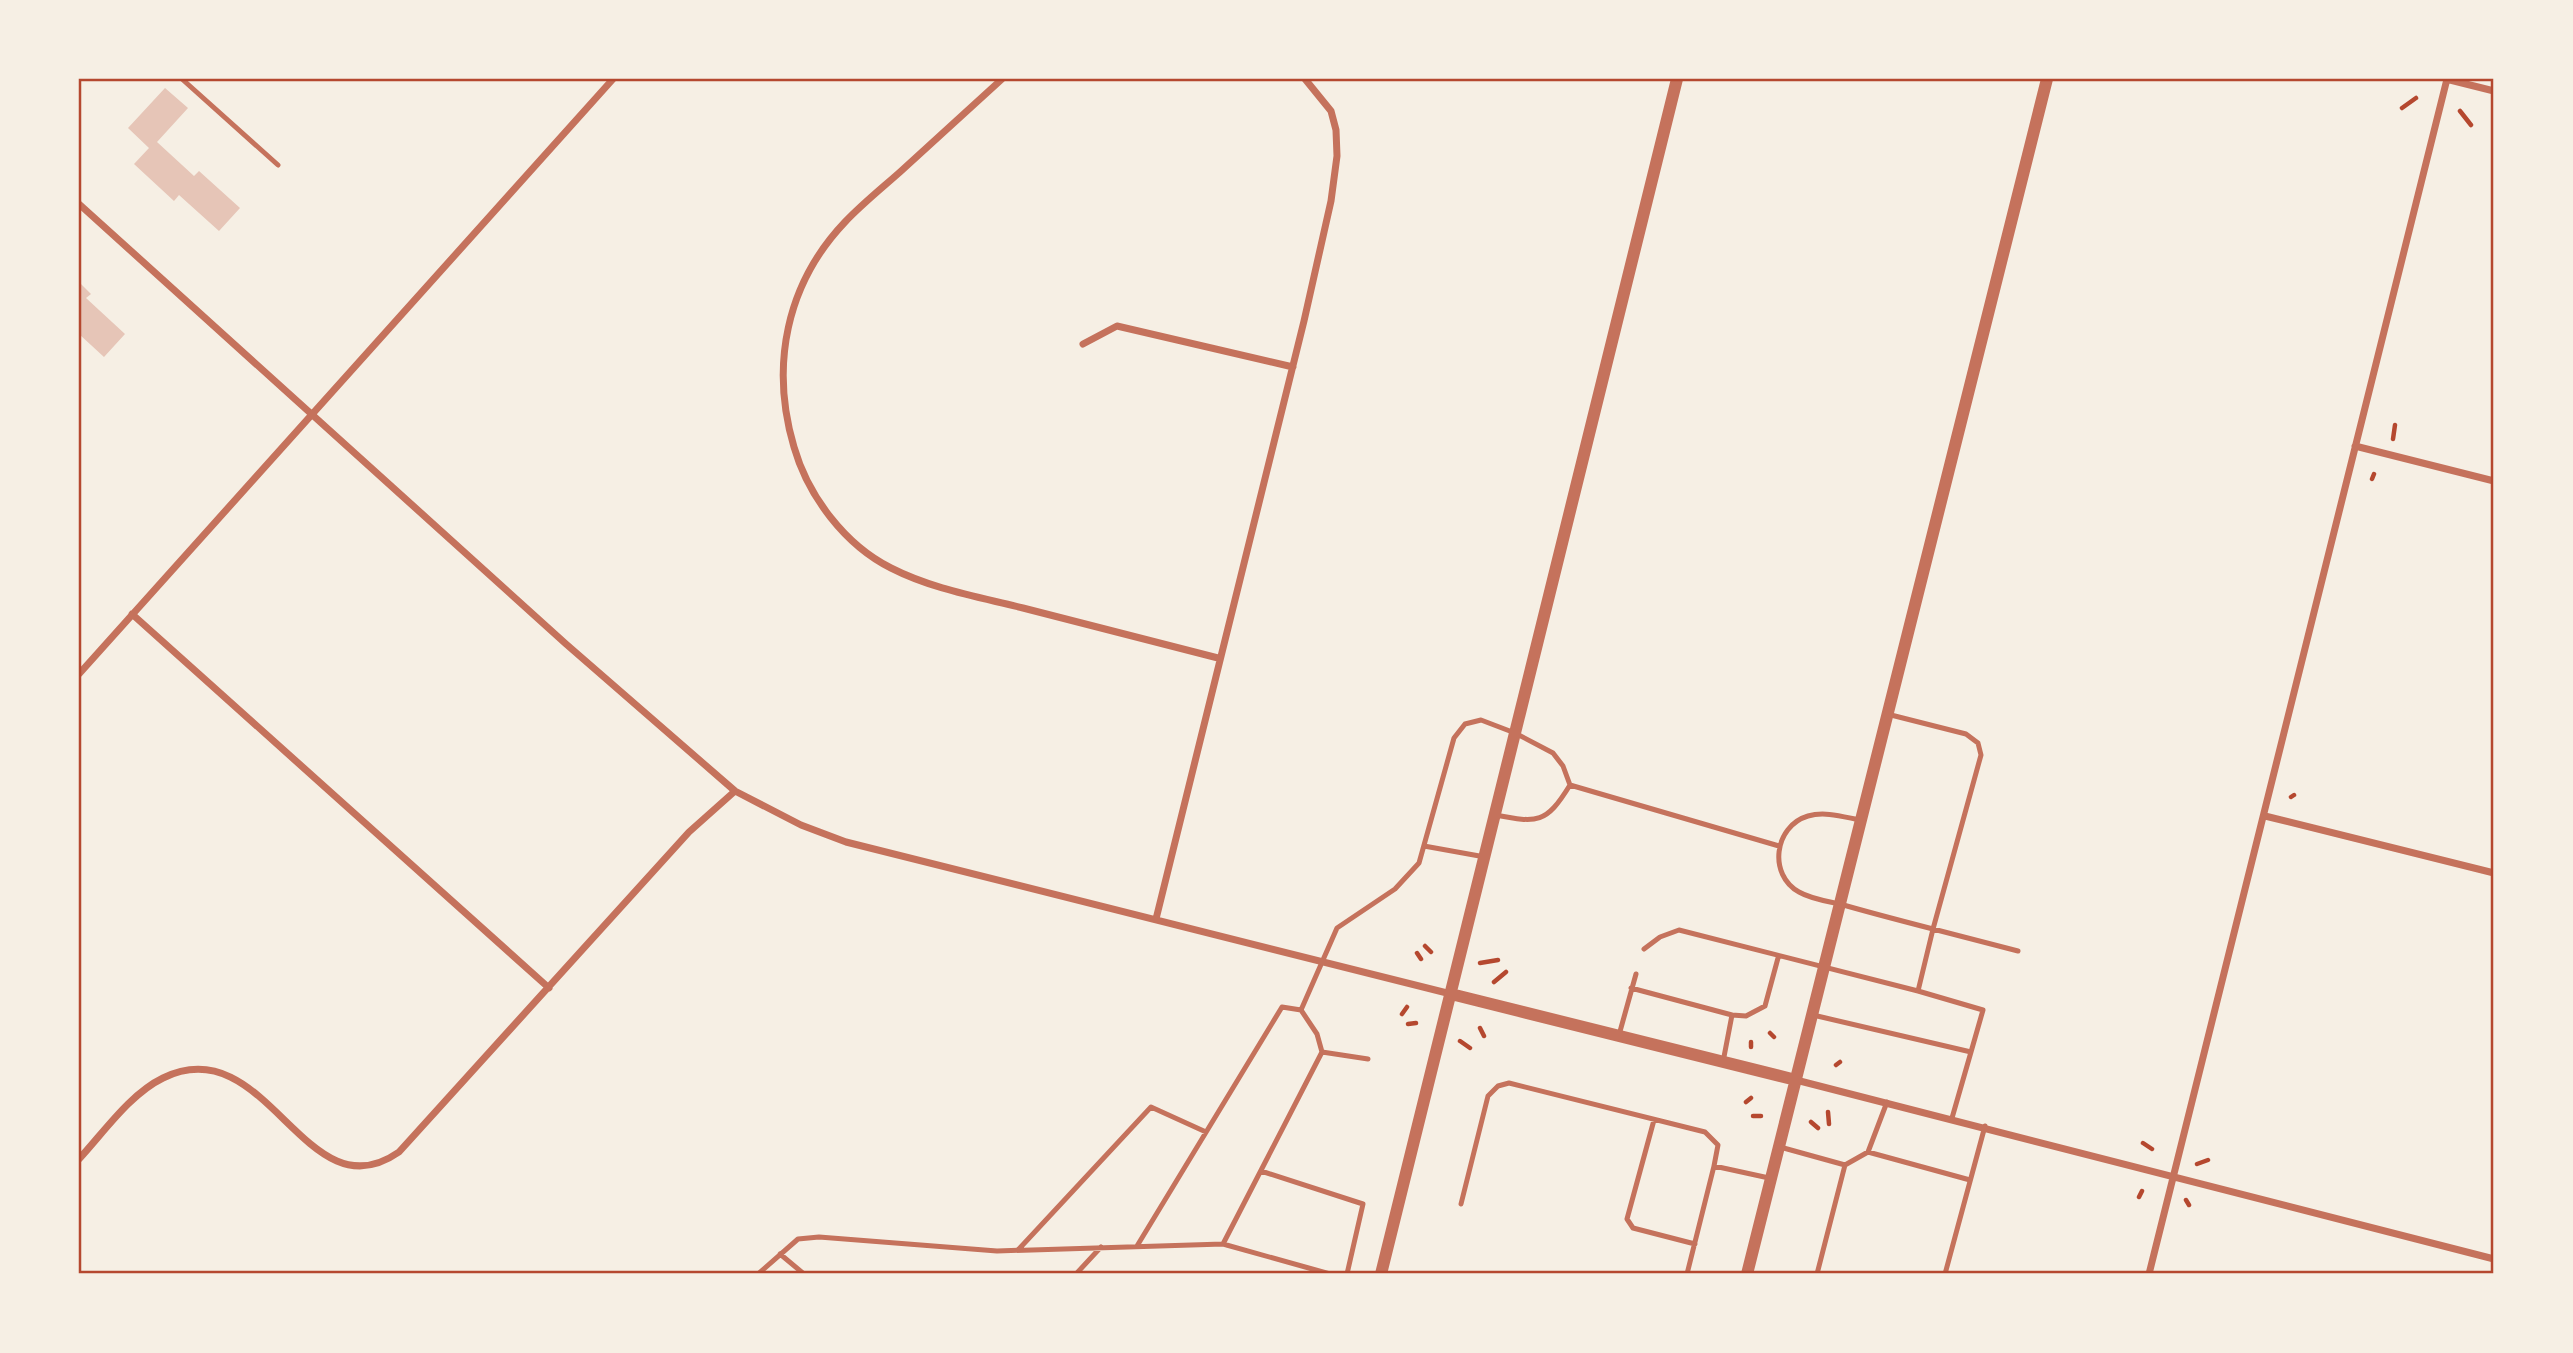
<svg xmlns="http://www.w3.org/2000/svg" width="2573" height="1353" font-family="'Source Sans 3',sans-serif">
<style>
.building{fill:#e6c5b7}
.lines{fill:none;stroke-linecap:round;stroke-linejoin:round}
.path{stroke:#b5482f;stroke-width:4.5}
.service{stroke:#c5725c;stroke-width:5}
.minor{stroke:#c5725c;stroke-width:7}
.tertiary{stroke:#c5725c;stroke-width:12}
.neatline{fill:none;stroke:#b5482f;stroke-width:2.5}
</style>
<rect width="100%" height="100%" fill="#f6efe4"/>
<path class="building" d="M165,88l23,20 -31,34 37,34 5,-5 41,37 -21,23 -40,-36 -5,6 -40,-37 15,-16 -21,-20z
M79,282l12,12 -5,4 39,36 -21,23 -25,-23z"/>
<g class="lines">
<path class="path" d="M2402,108l14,-10
M2460,111l11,14
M2393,439l2,-14
M2372,479l2,-5
M2291,797l3,-2
M1425,946l6,6
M1417,953l4,6
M1480,963l18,-3
M1494,982l12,-10
M1402,1014l5,-7
M1408,1024l8,-1
M1480,1028l4,8
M1770,1033l4,4
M1460,1041l10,7
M1751,1047v-5
M1836,1065l4,-3
M1746,1102l5,-4
M1828,1112l1,12
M1753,1116h8
M1811,1122l7,6
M2143,1143l9,6
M2197,1164l11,-4
M2139,1197l3,-6
M2186,1200l3,5"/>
<path class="service" d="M182,79l96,86
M1495,815c43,8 51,9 75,-30
M1860,820c-16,-3 -35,-9 -52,-4 -34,10 -40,59 -9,76 12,7 27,9 41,12 31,9 62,17 93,25l48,-174 -3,-12 -12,-9 -79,-20
M1424,846l61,11
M1644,949l16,-12 19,-7 239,61
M1631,988l101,27 -9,47
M1732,1015l14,1 19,-10 13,-48
M1813,1015l158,37 -19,66
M1619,1035l17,-61
M1322,1052l46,7
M1971,1052l12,-42 -65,-19 15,-62 85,22
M1654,1120l-27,99 6,9 62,16
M1780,1147l65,18
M1868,1152l19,-50
M1261,1171l102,33 -16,70
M1461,1204l27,-108 10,-10 11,-3 196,49 13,13 -4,21
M1223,1244l99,-192 -5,-18 -16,-24 36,-82 58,-39 24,-26 35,-125 11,-14 16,-4 34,13 38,20 10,13 7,19 209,61
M1137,1246l145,-239 19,3
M1018,1250l133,-143 55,25
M780,1254l24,20
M758,1274l40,-35 21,-2 178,14 226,-7 107,30
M1076,1274l25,-27
M1687,1274l27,-108 55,12
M1817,1274l28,-109 23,-13 102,28
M1945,1274l40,-148"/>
<path class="minor" d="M1002,79c-34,31 -68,62 -102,93 -18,16 -38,32 -55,50 -59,62 -75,144 -51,225 14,49 51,98 97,121 41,21 88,29 132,40 65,17 130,33 195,50
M2446,79l48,12
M79,204l487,440 169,147 66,34 45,17 605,152
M1083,344l34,-18 176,41
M2355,446l139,35
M132,614l417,374
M79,674l534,-595
M2265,816l229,57
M1156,919l148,-598 27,-120 6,-45 -1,-26 -5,-19 -26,-32
M1796,1080l698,179
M79,1159c25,-27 51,-65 84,-81 105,-51 142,140 236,74l290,-320 46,-41
M2149,1274l298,-1195"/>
<path class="tertiary" d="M1451,994l345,86
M1381,1274l296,-1195
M1747,1274l300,-1195"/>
</g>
<rect width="2573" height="1353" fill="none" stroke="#f6efe4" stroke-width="161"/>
<rect x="80" y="80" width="2412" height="1192" class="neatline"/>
</svg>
